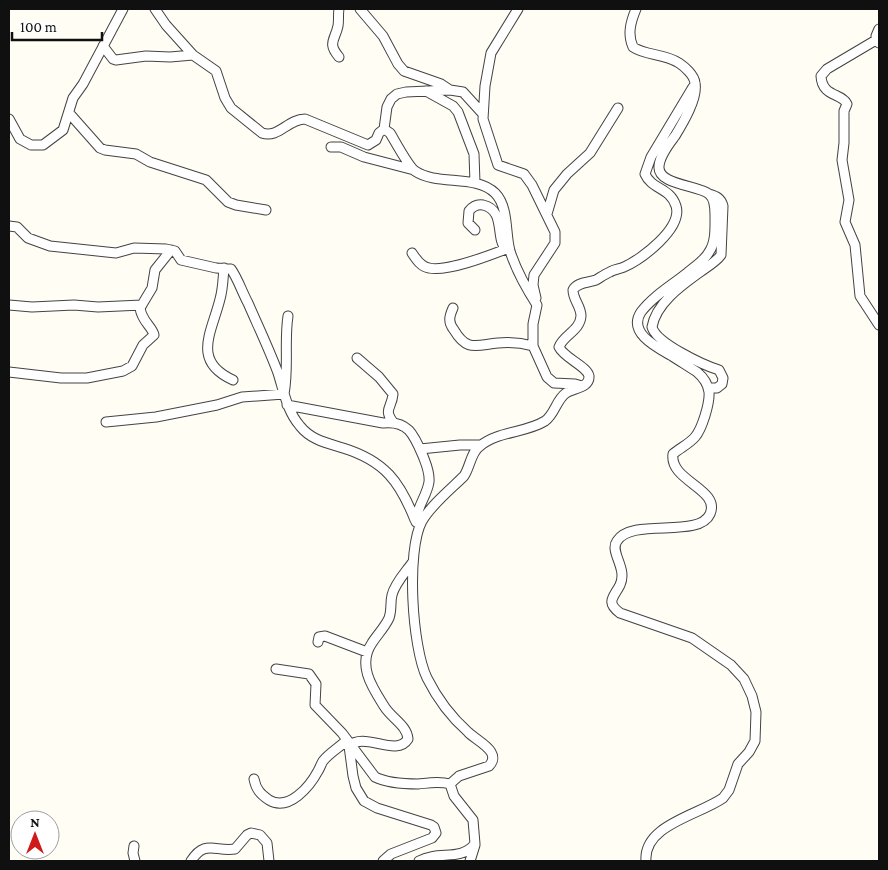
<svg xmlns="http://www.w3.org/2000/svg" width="888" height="870" font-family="'Crimson Pro',serif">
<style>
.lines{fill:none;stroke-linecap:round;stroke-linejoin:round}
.minor-casing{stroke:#434343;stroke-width:11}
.minor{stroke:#fff;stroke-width:9}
</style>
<rect width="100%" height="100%" fill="#fffdf4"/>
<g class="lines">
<defs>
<path id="minor" d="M155,9l11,16 27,30 23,16 9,27 6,10 31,25c16,6 26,-14 43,-14l63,26 8,-5 3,-7 5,-4 6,4c5,8 18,33 25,38 22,15 61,3 80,22 14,14 10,40 15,58 6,19 16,37 27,54l-4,19v22l14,31 7,6 21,1 7,2
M360,9l23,27 15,28 6,7 37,13 9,6
M518,9l-27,44 -6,33 -2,33 15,46 26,9 8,11 23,47v11l-21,32 -1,10 3,13
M636,9c-5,12 -9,25 -3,38 13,9 31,6 46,16 6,4 15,12 16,20 3,15 -12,40 -20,53 -6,8 -15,19 -16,30 -2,19 39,19 50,28 6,5 6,14 6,21 0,12 1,27 -6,37 -4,8 -15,15 -22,21 -15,12 -34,23 -46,39 -14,21 17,36 31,44 8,5 17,11 25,16 6,5 11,13 12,20 1,11 -7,37 -14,45 -6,7 -15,11 -22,17 -4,27 48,35 37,60 -11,25 -78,3 -93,27 -8,11 11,27 3,44 -6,12 -15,17 0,28l72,25 39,27 13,14 8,17 4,16 -1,29 -6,11 -11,12 -9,26 -6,8c-24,17 -80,27 -77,63
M876,40l-49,29 -6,7c1,21 21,17 26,28l-3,7v32l-2,17 7,40 -4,22 10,23 5,51 19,29
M879,43l-3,-7 3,-7
M103,46l10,13 3,1 30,-4 24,1 23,-2
M339,57c-12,-14 -4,-17 -1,-31 1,-6 0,-12 1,-17
M426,91l27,15 5,6 16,42 1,29
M69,113l31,35 5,2 31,4 14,8 56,18 22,22 8,3 30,5
M9,119l11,20 11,6h12l20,-15 10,-32 10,-14 40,-75
M384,129l3,-22 4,-8 6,-5 9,-2 44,-2 13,2 20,22
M331,147h10l23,10 50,13
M547,214l7,-24 13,-16 23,-21 28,-45
M9,226l8,1 11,11 22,8 66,7 18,-5 32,1 9,2 6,9 35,8 15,1c7,10 11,23 17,34 10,23 21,46 30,70 6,19 9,38 22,53 11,14 27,17 43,22 42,13 57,34 72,72
M475,230l-7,-7 1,-12c4,-5 8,-7 14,-6 23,5 12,34 23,44h3
M412,253c4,6 9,14 17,15 18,4 59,-12 77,-19
M224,268c-1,10 -1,21 -4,31 -8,33 -29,62 13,81
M9,305l23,2 42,-2 24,2 44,-2
M453,308c-4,9 -5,14 1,22 13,22 22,15 44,13 11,-1 24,0 35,3
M357,358l22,19 14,17c-1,14 -10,15 0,28
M9,372l52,6h26l36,-7 9,-5 11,-21 11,-10c-2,-9 -12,-13 -14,-27l12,-20 3,-18 16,-20
M708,388h9l5,-4 1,-6 -4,-8c-16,-5 -63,-27 -67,-43 4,-24 30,-42 48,-55 7,-5 16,-10 21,-17l2,-49c-2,-8 -7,-10 -14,-12
M287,405l96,18c25,-3 31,12 40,33 3,8 7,16 6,26 -2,14 -13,26 -13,40
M106,422l50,-5 61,-12 25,-8 42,-3c5,-26 0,-52 4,-78
M420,449l40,-4h20
M318,642l1,-5 6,-1 42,16
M276,669l33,5 7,10 -1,21 27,28 33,44c12,6 29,7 43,7 11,-1 21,-3 32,0
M254,779c2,10 6,15 15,21 20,12 41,-14 49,-29 2,-3 3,-7 5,-10 6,-8 17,-14 24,-21
M134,846l-1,7 2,8
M191,861c14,-22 24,-9 44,-12l12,-14 4,-2 9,2 7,8 2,18
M383,861l8,-7 41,-16 4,-5 -2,-6 -3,-2 -54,-17 -13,-7 -8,-13 -3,-12 -4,-30c16,-15 47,12 59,-7 -1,-14 -17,-21 -24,-33 -12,-19 -27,-41 -12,-63 5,-8 13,-16 17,-25 3,-8 1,-15 3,-23 3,-12 13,-22 20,-32
M419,861c20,-11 41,1 56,-17l-2,-24 -19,-24 -4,-12 9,-8 30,-10c4,-4 5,-9 2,-14 -5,-8 -16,-13 -23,-20 -17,-15 -31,-34 -41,-54 -15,-31 -21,-127 -5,-157 9,-16 29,-32 42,-45 6,-9 7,-24 16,-30 18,-15 46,-13 65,-25 10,-7 11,-21 21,-28 7,-5 24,-5 23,-17 -2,-10 -25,-18 -30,-29 4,-12 21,-16 22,-31 0,-10 -8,-16 -8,-26 4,-8 15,-7 23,-10 5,-3 9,-6 14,-8 4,-3 10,-3 14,-5 18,-8 59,-39 52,-61 -6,-19 -24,-16 -31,-32l6,-17 42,-70
M470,861l5,-16"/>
</defs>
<use href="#minor" class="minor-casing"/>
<use href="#minor" class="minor"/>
</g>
<rect width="888" height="870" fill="none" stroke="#101010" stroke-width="20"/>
<g transform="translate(35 835)"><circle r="24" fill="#ffffff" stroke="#9f9f9f"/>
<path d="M0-4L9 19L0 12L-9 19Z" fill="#d01919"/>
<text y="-8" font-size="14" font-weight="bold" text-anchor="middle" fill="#101010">N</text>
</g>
<path d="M12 32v8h90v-8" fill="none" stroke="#101010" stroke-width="2.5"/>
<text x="20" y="32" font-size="15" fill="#101010" stroke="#ffffff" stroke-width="4" paint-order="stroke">100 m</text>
</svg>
